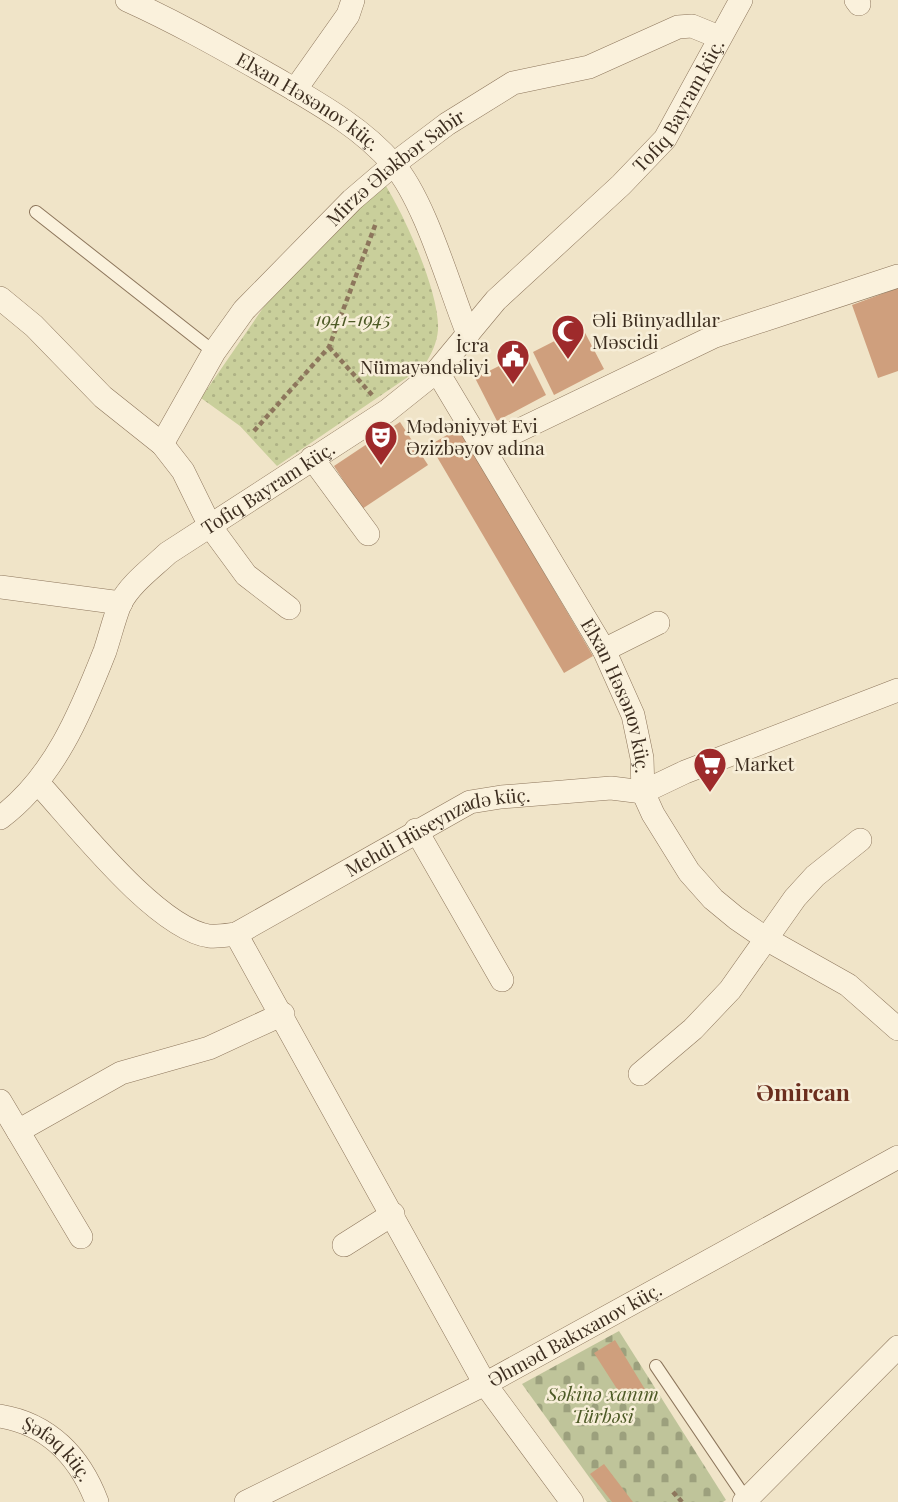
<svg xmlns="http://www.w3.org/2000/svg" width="898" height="1502" font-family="'Playfair Display',serif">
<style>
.cemetery{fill:url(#cemetery-stones)}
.park{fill:url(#park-dots)}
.building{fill:#cf9f7d}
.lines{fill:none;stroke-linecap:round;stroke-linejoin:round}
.service-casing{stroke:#8d765c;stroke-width:14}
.minor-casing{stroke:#8d765c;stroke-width:24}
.path{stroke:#8d765c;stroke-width:4.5;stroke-dasharray:5 3.5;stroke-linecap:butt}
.service{stroke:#faf1dc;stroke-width:12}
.minor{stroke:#faf1dc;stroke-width:23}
.labels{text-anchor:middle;stroke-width:5;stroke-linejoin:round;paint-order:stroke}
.street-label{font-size:19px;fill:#3d2e20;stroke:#f7eed8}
.park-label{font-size:19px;font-style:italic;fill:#4d5a26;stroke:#f7eed8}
.poi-label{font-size:19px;fill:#3d2e20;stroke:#f7eed8;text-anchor:start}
.quarter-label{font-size:23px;font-weight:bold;fill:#6b2e1e;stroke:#f7eed8}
</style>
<defs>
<pattern id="cemetery-stones" width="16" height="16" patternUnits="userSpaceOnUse" patternTransform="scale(1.75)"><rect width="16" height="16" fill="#bfc49a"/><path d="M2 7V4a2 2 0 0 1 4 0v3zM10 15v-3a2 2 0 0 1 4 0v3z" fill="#9ca07d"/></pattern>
<pattern id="park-dots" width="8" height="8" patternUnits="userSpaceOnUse" patternTransform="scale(1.75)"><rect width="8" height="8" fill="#c9cf9b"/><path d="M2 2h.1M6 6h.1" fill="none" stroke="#aeb285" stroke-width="1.8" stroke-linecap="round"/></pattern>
</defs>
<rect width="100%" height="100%" fill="#f0e4c8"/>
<path class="cemetery" d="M619,1331l107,169 -3,2h-116l-85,-118z"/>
<path class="park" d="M384,183c20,31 56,110 54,147 -1,13 -7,25 -14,36l-147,100 -37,-40 -39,-28 82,-119z"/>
<path class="building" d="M898,288v83l-20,7 -26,-73z
M582,327l22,42 -50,26 -21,-43z
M525,353l21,42 -49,26 -22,-43z
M400,422l28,43 -66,44 -28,-43z
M459,428l134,228 -29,17 -134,-228z
M615,1340l31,51 -20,12 -32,-50z
M604,1464l29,38h-21l-22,-28z"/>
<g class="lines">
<defs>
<path id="service" d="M36,212l178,140
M656,1366l90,133"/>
<g id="minor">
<path id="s1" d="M127,0c51,23 98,50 146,77 41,24 89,50 120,87 32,36 56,123 75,170"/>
<path d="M856,0l3,4"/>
<path d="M295,90l53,-75 5,-15"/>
<path d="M0,298l34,28 69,71 59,47 21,27 27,55 36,49 43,33"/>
<path id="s2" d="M437,371l167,279 29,65 9,43 1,34 10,22 36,58 24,27 23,19 32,22 80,45 50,44"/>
<path id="s3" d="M162,444l52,-92 30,-42 108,-110 42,-36 53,-40 66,-41 76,-16 89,-40 14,-1 27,11"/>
<path d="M484,447l231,-111 183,-60"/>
<path d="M312,458l56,76"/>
<path d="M0,587l121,16"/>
<path d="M604,650l54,-27"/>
<path id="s4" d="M38,783c37,40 118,145 171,153 9,1 19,-1 27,-2l234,-132 31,-5 110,-9 32,4 42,-20 213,-82"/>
<path id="s5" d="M0,818c54,-40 81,-106 105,-167 5,-15 9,-32 15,-47 10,-20 32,-36 48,-51l219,-142 50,-40 59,-71 125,-115 44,-46 76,-139"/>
<path d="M416,830l86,150"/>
<path d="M236,934l249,450 87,118"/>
<path d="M640,1074l53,-45 37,-39 65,-92 20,-22 45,-36"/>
<path d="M0,1101l81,136"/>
<path d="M18,1131l103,-58 88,-25 74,-34"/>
<path d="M344,1245l49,-31"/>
<path id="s6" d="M0,1416c49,8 80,41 97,86"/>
<path id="s7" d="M246,1502l239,-118 413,-227"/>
<path d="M744,1502l154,-155"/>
</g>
</defs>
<use href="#service" class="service-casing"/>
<use href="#minor" class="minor-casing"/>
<path class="path" d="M329,347l44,49
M254,431l75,-84 47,-124
M673,1492l9,10"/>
<use href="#service" class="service"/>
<use href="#minor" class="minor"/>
</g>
<defs>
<symbol id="mosque-pin" viewBox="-11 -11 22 30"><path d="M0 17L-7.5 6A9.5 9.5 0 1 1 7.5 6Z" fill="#9e2a2b" stroke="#f7eed8"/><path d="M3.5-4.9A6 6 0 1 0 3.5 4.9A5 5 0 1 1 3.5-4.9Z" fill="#fff"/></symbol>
<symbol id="civic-pin" viewBox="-11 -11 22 30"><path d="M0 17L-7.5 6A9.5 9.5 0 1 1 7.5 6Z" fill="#9e2a2b" stroke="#f7eed8"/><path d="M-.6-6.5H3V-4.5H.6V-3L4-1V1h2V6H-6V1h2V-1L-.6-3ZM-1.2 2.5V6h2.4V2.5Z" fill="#fff"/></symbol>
<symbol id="theatre-pin" viewBox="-11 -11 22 30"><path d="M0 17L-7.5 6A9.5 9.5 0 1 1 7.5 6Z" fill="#9e2a2b" stroke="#f7eed8"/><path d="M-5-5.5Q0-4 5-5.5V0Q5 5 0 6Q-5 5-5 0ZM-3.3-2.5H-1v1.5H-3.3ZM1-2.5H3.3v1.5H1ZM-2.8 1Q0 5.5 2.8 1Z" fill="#fff"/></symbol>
<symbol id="supermarket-pin" viewBox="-11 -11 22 30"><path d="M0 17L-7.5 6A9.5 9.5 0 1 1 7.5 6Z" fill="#9e2a2b" stroke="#f7eed8"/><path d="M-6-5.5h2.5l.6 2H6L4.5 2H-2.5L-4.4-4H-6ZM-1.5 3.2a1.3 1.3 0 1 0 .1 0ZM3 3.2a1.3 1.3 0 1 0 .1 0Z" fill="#fff"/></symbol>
</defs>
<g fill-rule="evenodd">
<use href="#mosque-pin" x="549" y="312" width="38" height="52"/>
<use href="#civic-pin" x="494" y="337" width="38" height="52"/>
<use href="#theatre-pin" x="362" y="418" width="38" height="52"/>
<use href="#supermarket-pin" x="691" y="745" width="38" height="52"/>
</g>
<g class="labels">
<g class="street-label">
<text dy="7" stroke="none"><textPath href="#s1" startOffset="208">Elxan Həsənov küç.</textPath></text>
<text dy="7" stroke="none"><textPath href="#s5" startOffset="1006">Tofiq Bayram küç.</textPath></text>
<text dy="7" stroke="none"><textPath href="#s3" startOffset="366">Mirzə Ələkbər Sabir</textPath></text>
<text dy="7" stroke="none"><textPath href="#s5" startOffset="439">Tofiq Bayram küç.</textPath></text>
<text dy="7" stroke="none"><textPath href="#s2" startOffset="373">Elxan Həsənov küç.</textPath></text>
<text dy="7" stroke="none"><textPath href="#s4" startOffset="488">Mehdi Hüseynzadə küç.</textPath></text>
<text dy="7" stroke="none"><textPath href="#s7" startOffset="369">Əhməd Bakıxanov küç.</textPath></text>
<text dy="7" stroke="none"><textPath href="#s6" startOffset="68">Şəfəq küç.</textPath></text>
</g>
<g class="park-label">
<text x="353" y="326">1941-1945</text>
<text x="603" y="1401">Səkinə xanım<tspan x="603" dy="22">Türbəsi</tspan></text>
</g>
<g class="poi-label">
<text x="592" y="327">Əli Bünyadlılar<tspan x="592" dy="22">Məscidi</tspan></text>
<text x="489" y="352" text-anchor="end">İcra<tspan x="489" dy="22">Nümayəndəliyi</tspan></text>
<text x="406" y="433">Mədəniyyət Evi<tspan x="406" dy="22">Əzizbəyov adına</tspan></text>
<text x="734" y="771">Market</text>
</g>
<g class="quarter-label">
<text x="803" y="1101">Əmircan</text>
</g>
</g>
</svg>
